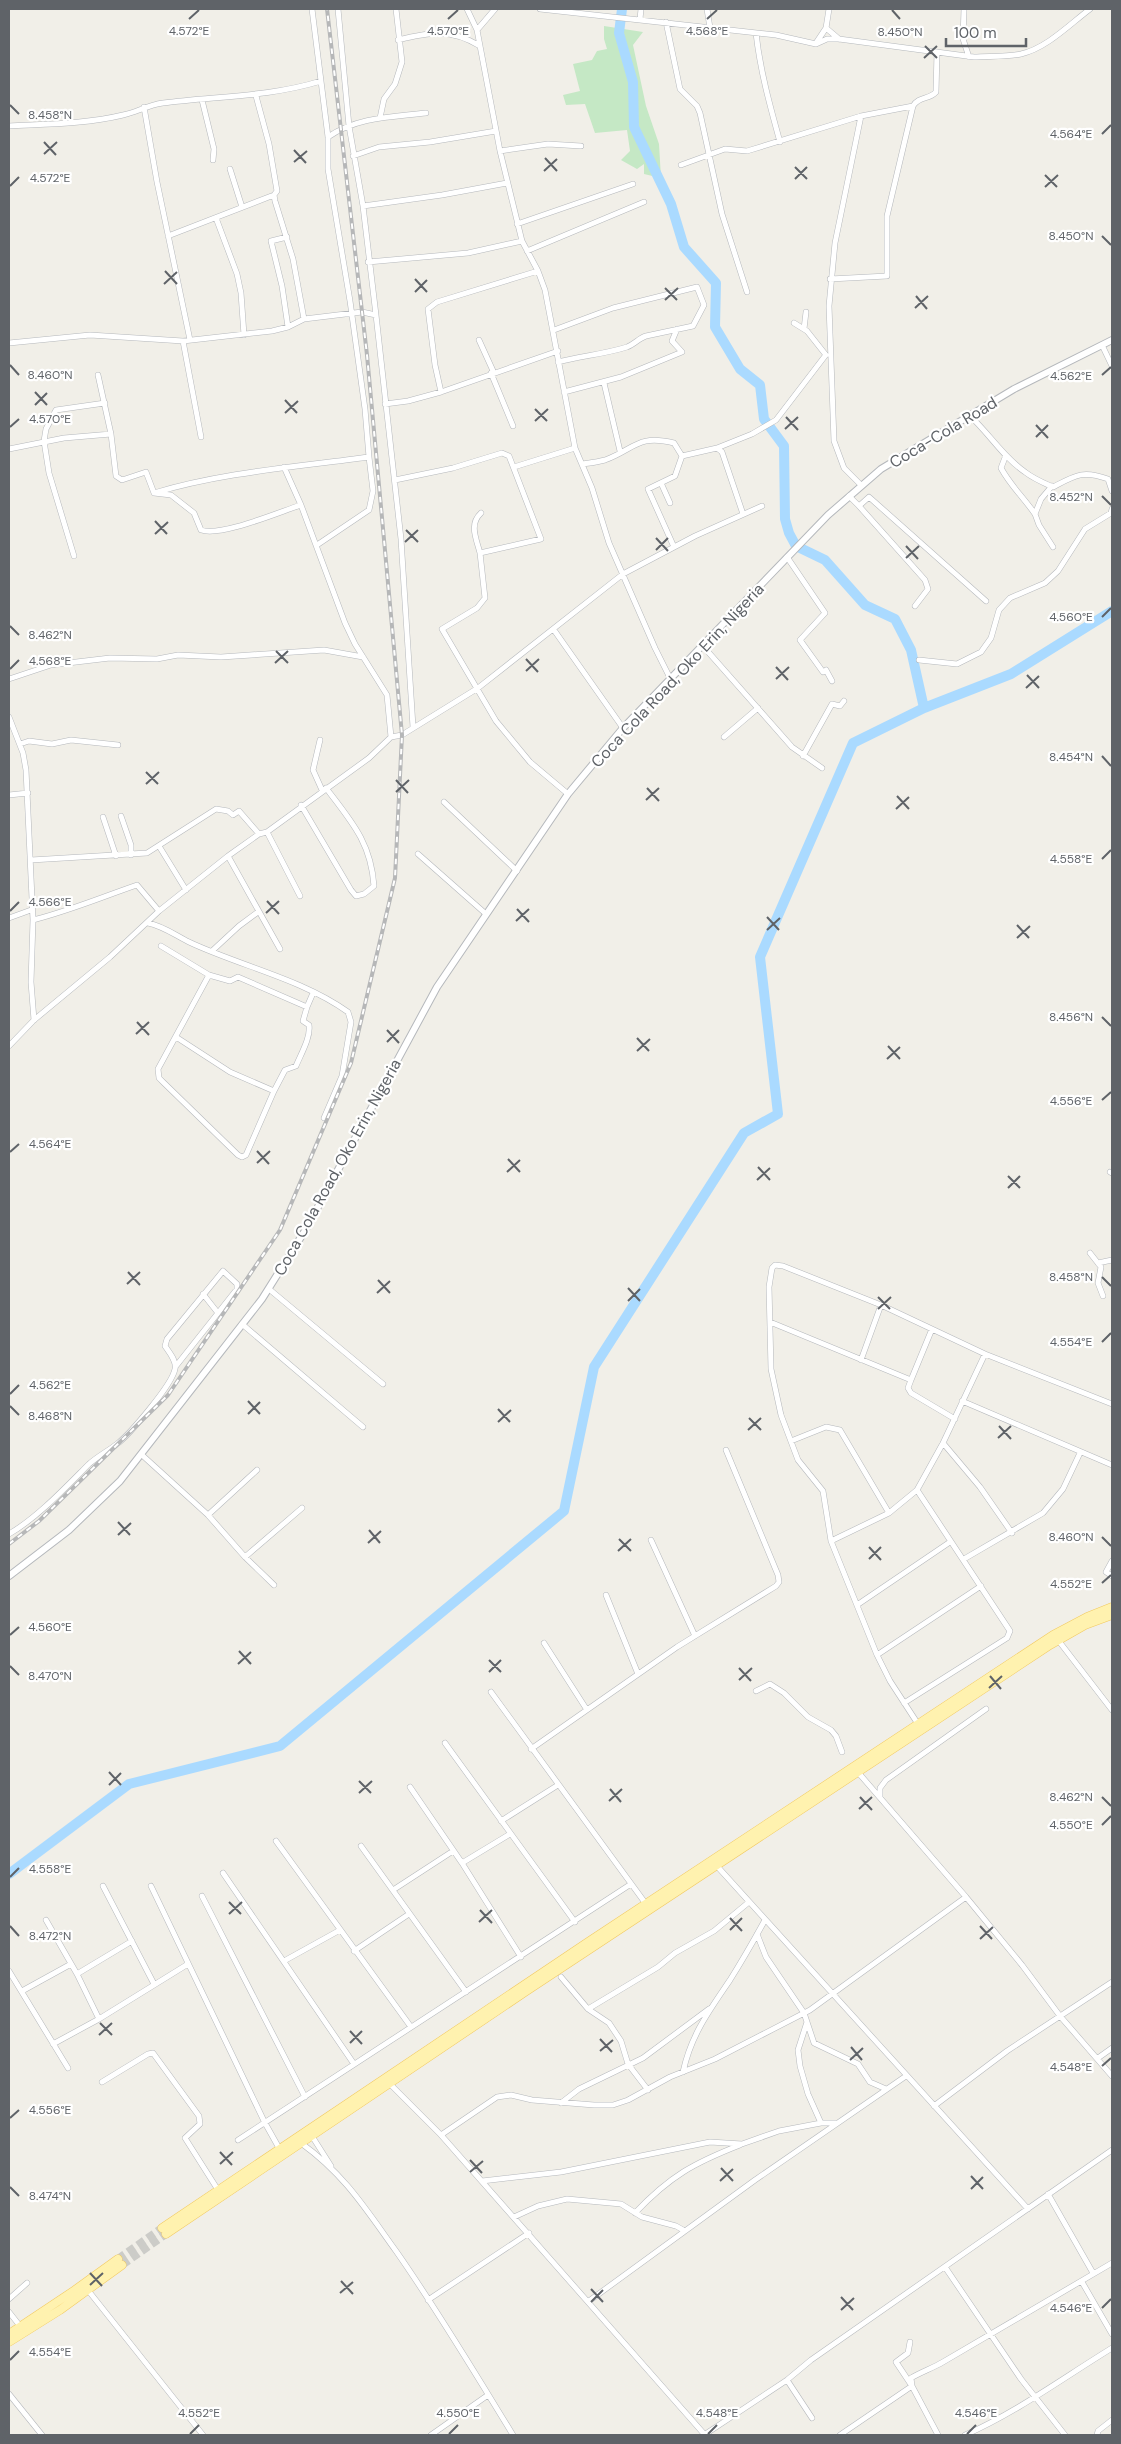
<svg xmlns="http://www.w3.org/2000/svg" width="1121" height="2444" font-family="'DM Sans',sans-serif">
<style>
.park{fill:#c5e8c5}
.lines{fill:none;stroke-linecap:round;stroke-linejoin:round}
.river{stroke:#aadaff;stroke-width:10}
.primary-tunnel{stroke:#ccccc8;stroke-width:8;stroke-dasharray:8 4;stroke-linecap:butt}
.minor-casing{stroke:#b5b8bc;stroke-width:6}
.tertiary-casing{stroke:#b5b8bc;stroke-width:8}
.primary-casing{stroke:#f2c960;stroke-width:9}
.minor{stroke:#fff;stroke-width:5}
.tertiary{stroke:#fff;stroke-width:6}
.primary{stroke:#fff2af;stroke-width:8}
.rail-casing{stroke:#b6b7b8;stroke-width:4}
.rail{stroke:#fff;stroke-width:2;stroke-dasharray:5.5;stroke-linecap:butt}
.ticks{fill:none;stroke:#5f6368;stroke-width:2}
.labels{text-anchor:middle;stroke-width:4.5;stroke-linejoin:round;paint-order:stroke}
.street-label{font-size:16px;fill:#5f6368;stroke:#fff}
.ticks-label{font-size:12px;text-anchor:middle;fill:#5f6368;stroke:#fff;stroke-width:4.5;stroke-linejoin:round;paint-order:stroke}
</style>
<rect width="100%" height="100%" fill="#f1efe8"/>
<path class="park" d="M604,26l39,6 -10,13 13,61 13,38 2,34 -17,-4v-10l-7,5 -16,-9 9,-9 -3,-21 -32,3 -10,-29 -19,1 -3,-10 17,-4 -7,-27 19,-4 5,-9 10,-2 -3,-10z"/>
<g class="lines">
<path class="river" d="M622,9l-3,24 14,49 1,45 37,77 13,43 32,36 -1,44 25,42 20,16 4,34 20,27 1,73 4,14 7,13 29,14 40,45 30,14 16,31 13,58
M9,1874l120,-90 151,-38 284,-235 30,-144 150,-234 34,-19 -18,-157 93,-214 71,-35 87,-34 101,-63"/>
<path class="primary-tunnel" d="M118,2259l44,-31
M122,2265l44,-31"/>
<defs>
<path id="minor" d="M338,9l11,117 14,80 13,109
M467,9l10,21 23,121 22,90 16,30 7,19 30,158 17,40 17,55 46,105 15,30
M540,9l236,26 40,9 11,-5h12l135,18c16,-1 32,0 47,-3 26,-6 49,-30 69,-45
M707,9l3,19
M964,9l-1,30 6,18
M640,19l1,-10
M666,22l14,67 17,17 3,7 22,101 25,78
M826,28l13,11
M477,30l18,-21
M756,33c4,37 14,73 24,109
M398,40c32,-8 52,-12 82,6
M816,43l10,-15 3,-19
M256,96l13,48 8,47 -3,4 1,6 18,58 11,60
M202,100l12,49 -1,11
M144,107l13,75 33,158
M861,116l-26,127 -6,63 5,135 10,27 17,17
M380,118l4,-19 11,-15 7,-22 -6,-53
M9,126c37,-2 77,-2 114,-11 14,-3 25,-10 40,-12 54,-7 106,-6 158,-22
M328,137c29,-20 64,-20 98,-24
M500,151l48,-7 33,2
M353,156l26,-9 51,-5 66,-11
M681,165l44,-16 22,2 114,-35 52,-10
M230,169l12,38
M363,206l79,-11 65,-12
M216,218l21,56 4,19 3,42
M517,224l116,-40
M168,236l106,-41
M287,237l-16,4 11,45 6,41
M527,251l117,-49
M368,262l100,-9 54,-12
M830,279l57,-3v-60l26,-110c6,-10 16,-6 23,-14l1,-40
M794,323l13,8 19,24
M804,329l2,-17
M554,330l59,-22 84,-21 7,18 -11,21 -47,10c-7,2 -11,8 -19,11 -22,7 -46,9 -69,15
M479,340l15,33
M183,341l18,96
M9,343l81,-8 93,6 89,-10 16,-4 16,-8 58,-7 14,3 25,224 12,188
M1102,345l10,21
M491,373l22,53
M98,375l13,59 5,42 6,4 24,-8 8,21 17,2 23,18 7,17c20,7 78,-18 100,-25
M604,383l16,68
M441,392l-6,-27 -7,-56 9,-7 101,-31
M564,392l57,-15 61,-25 -10,-11 5,-12
M385,404l23,-3 33,-9 117,-41
M969,415c20,18 34,42 56,57 9,7 19,11 28,15 23,-12 30,-17 55,-8l4,12
M717,448l35,-14 24,-14 49,-64
M9,449l55,-11 47,-4
M1006,455l-5,13c9,17 23,30 34,46
M582,464c7,-1 16,-2 23,-4 30,-11 32,-26 69,-17l8,13 35,-8 5,4 21,62
M284,467l17,38 44,118 10,21 32,51 4,42
M514,467l61,-19
M395,480l58,-12 49,-15 7,3 32,83 -61,14 5,45 -8,10 -35,21 54,92 34,41 38,32
M661,483l9,20
M1052,486l-11,13 -6,15 4,11 14,22
M154,493c70,-21 143,-26 215,-36l-4,-48 -15,-108 -22,-132v-32l-16,-128
M849,496l10,10 10,-9 117,104
M859,506l66,74 3,9 -13,17
M317,545l52,-35 4,-19 -4,-34
M674,547l-26,-58 27,-13 7,-20
M480,553c-4,-15 -11,-29 1,-40
M74,556l-25,-83 -5,-32 2,-12 10,-19 49,-7
M787,557l38,56 -25,27 23,32 3,-2 6,11
M554,630l69,98
M702,645l90,102 30,21
M919,660l38,4 24,-12 10,-14 8,-28 11,-12 35,-15 13,-12 27,-42 26,-16 1,-4
M9,679l42,-14 59,-7 47,1 21,-4 43,2 103,-7 39,7
M9,717l14,36 3,17 7,150 -2,62 3,38
M724,737l34,-29
M320,740l-7,30 9,20
M20,744l9,-3 23,3 19,-4 47,5
M803,756l29,-52 8,2 4,-5
M9,795l19,-2
M444,802l73,69
M301,805l50,85 5,6 8,-2 10,-8c-3,-43 -22,-64 -48,-98
M121,816l10,29v10
M103,817l13,39
M267,832l33,64
M159,846l27,44
M418,854l68,60
M228,856l52,93
M31,860l116,-7 69,-44 12,2 5,4 6,-4 20,23
M9,918l22,-8
M33,920c36,-9 69,-23 104,-35l22,26
M148,923c15,3 27,12 41,19 51,24 113,37 159,70l3,10 -9,54 -18,42
M161,946l48,29 21,6 8,-4 69,30 6,-14
M212,951l27,-25 19,-14
M176,1037l54,35 44,19 -28,64 -4,2 -4,-2 -74,-72 -5,-5 -1,-9 51,-94
M9,1046l25,-26 76,-63 49,-46 69,-55 31,-22 8,-2 102,-74 22,-21 11,-2 76,-47 145,-114 72,-38 67,-30
M274,1091l11,-21 11,-4c5,-12 15,-29 13,-41l-6,-4 4,-14
M1110,1172l2,1
M1090,1253l11,14 -3,16 5,13
M1098,1263l14,-3
M269,1289l114,95
M770,1322l141,58 -3,8 3,5 44,26
M242,1324l121,103
M861,1360l20,-55
M176,1366l42,-53 -15,-19
M911,1380l21,-51
M962,1401l150,64
M791,1441l35,-14 14,3 49,83
M943,1443l37,44 32,46
M142,1455l66,60 37,42 57,-49
M208,1515l49,-45
M9,1534c28,-16 57,-47 80,-70 9,-8 19,-13 28,-20 13,-10 55,-59 58,-75 2,-8 -6,-17 -10,-23l2,-7 56,-68 14,13v5l-19,24
M651,1540l44,96
M831,1541l58,-28 28,-23 26,-47 42,-89
M245,1557l29,28
M964,1559l79,-46 20,-24 17,-36
M1112,1561l-6,11 6,4
M606,1595l32,79
M857,1605l93,-63
M1058,1640l54,70
M544,1643l43,67
M877,1655l104,-69
M756,1691l14,-7 14,9 24,24 23,13 5,6 6,16
M491,1692l155,212
M904,1703l103,-65 3,-7 -93,-141
M918,1724l-28,-43 -13,-26 -46,-114 -8,-50 -25,-31 -17,-45 -10,-46 -2,-82 3,-19 3,-3 8,1 98,39 104,49 127,50
M445,1743l130,179
M531,1749l146,-102 99,-61 3,-4 -1,-7 -52,-125
M856,1770l110,127 56,68 38,51 52,60
M410,1787l52,76 59,94
M880,1797v-9l6,-8 100,-71
M501,1821l57,-36
M276,1841l135,186
M361,1846l105,146
M462,1863l48,-29
M716,1865l312,344
M223,1873l131,191
M103,1886l51,98
M151,1886l114,237 14,25
M393,1890l60,-39
M202,1896l103,201
M46,1920l31,54 22,45
M757,1934l9,23 38,56 10,30 44,21 12,18 16,7
M354,1951l55,-37
M284,1961l56,-31
M9,1971l59,97
M77,1974l55,-33
M561,1977l27,32 70,-42 17,-14 39,-22 35,-29
M22,1991l49,-27
M588,2009l21,14 12,18 7,23 20,26
M807,2022l-9,28 2,16 8,28 13,29h15
M53,2044l46,-25 89,-55
M1098,2058l14,-10
M683,2072c8,-37 26,-61 47,-92 12,-19 24,-40 35,-60
M102,2082l46,-28 5,-1 46,63 1,8 -15,14 33,52
M388,2082l53,53 264,300
M561,2103l18,-14 64,-31 66,-49
M934,2106l73,-55 105,-69
M310,2133l21,33
M441,2135l56,-38 14,-2 21,5 62,5h19l15,-5 42,-23 45,-18 95,-49 156,-113
M238,2140l393,-256
M301,2143c44,32 64,65 95,108 42,60 79,122 117,184
M482,2181l79,-9 149,-30 32,2 37,-13 42,-8
M1048,2194l45,79
M635,2213c35,-37 59,-50 105,-68
M514,2217l24,-11 29,-7 54,5 21,13 34,9 9,5
M945,2267l76,112 44,56
M1082,2282l30,52
M87,2289l116,146
M9,2299l18,-16
M428,2300l101,-67
M589,2301l166,-121 151,-104
M9,2312l11,14
M910,2342l-2,11 -12,9 16,24 26,49
M787,2380l25,38
M9,2394l33,41
M431,2435l57,-40
M704,2435l83,-55 24,-20 301,-210
M840,2435l72,-49 -1,-8c10,-6 22,-10 32,-16l169,-99
M965,2435c52,-23 98,-57 147,-87
M1097,2435l1,-4 14,-11"/>
<path id="tertiary" d="M9,1576l60,-46 51,-49 142,-182 44,-70 131,-242 131,-193 55,-66 205,-213 53,-46 133,-80 98,-49"/>
<path id="primary" d="M162,2228l426,-286 465,-307 34,-18 25,-10
M166,2234l359,-242 525,-347 35,-20 27,-10
M9,2334l66,-44 43,-31
M9,2342l51,-32 62,-45"/>
</defs>
<use href="#minor" class="minor-casing"/>
<use href="#tertiary" class="tertiary-casing"/>
<use href="#primary" class="primary-casing"/>
<use href="#minor" class="minor"/>
<use href="#tertiary" class="tertiary"/>
<use href="#primary" class="primary"/>
<defs>
<path id="rail" d="M9,1544l30,-23 129,-126 112,-165 71,-167 44,-185 7,-143 -35,-380 -40,-346"/>
</defs>
<use href="#rail" class="rail-casing"/>
<use href="#rail" class="rail"/>
</g>
<path class="ticks" d="M892,10l8,9M189,19l10,-9M448,19l10,-9M707,19l10,-9M925,46l12,12M924,58l13,-12M10,105l9,9M1102,134l9,-9M44,142l12,13M294,150l12,13M44,154l13,-12M545,158l12,13M294,162l13,-11M795,167l12,12M544,171l13,-12M1045,175l12,12M795,179l12,-12M10,186l9,-9M1045,187l13,-12M1102,236l9,9M165,271l12,13M415,279l12,13M164,284l13,-12M665,288l12,12M415,292l12,-12M916,296l11,13M665,300l13,-12M915,308l13,-12M10,365l9,10M1102,375l9,-8M35,392l12,13M285,400l12,13M35,405l12,-12M535,409l12,12M285,413l13,-12M786,417l12,13M535,421l13,-12M1036,425l12,13M10,427l9,-8M785,429l13,-12M1036,437l12,-12M1102,496l9,9M155,521l12,13M406,530l12,12M155,534l13,-12M656,538l12,13M405,542l13,-12M906,546l12,13M656,550l12,-12M906,558l13,-12M1102,617l9,-9M10,626l9,9M276,651l12,12M526,659l12,13M275,663l13,-12M776,667l12,13M10,669l9,-9M526,671l13,-12M1027,675l12,13M776,679l13,-12M1026,688l13,-12M1102,756l9,10M146,772l12,12M396,780l12,13M146,784l13,-12M647,788l12,13M396,792l13,-12M897,796l12,13M646,800l13,-12M896,809l13,-12M1102,859l9,-9M267,901l12,13M517,909l12,13M10,911l9,-9M266,913l13,-12M767,917l12,13M516,921l13,-12M1017,925l12,13M767,930l13,-12M1017,938l13,-12M1102,1017l9,9M137,1022l12,13M387,1030l12,13M136,1034l13,-12M637,1038l12,13M387,1042l12,-12M888,1046l12,13M637,1051l13,-12M887,1059l13,-12M1102,1100l9,-8M257,1151l12,13M10,1152l9,-8M508,1159l12,13M257,1163l13,-12M758,1167l12,13M507,1172l13,-12M1008,1176l12,12M757,1180l13,-12M1008,1188l12,-12M128,1272l12,13M1102,1277l9,9M378,1280l12,13M127,1284l13,-12M628,1288l12,13M377,1293l13,-12M878,1297l12,12M628,1301l12,-12M878,1309l13,-12M1102,1342l9,-9M10,1394l9,-9M248,1401l12,13M10,1406l9,9M498,1409l12,13M248,1414l12,-12M749,1418l12,12M498,1422l13,-12M999,1426l12,13M748,1430l13,-12M998,1438l13,-12M118,1522l12,13M369,1530l11,13M118,1535l13,-12M1102,1537l9,9M619,1539l12,12M368,1543l13,-12M869,1547l12,13M618,1551l13,-12M869,1559l12,-12M1102,1583l9,-8M10,1635l9,-8M239,1651l12,13M489,1660l12,12M238,1664l13,-12M10,1666l9,9M739,1668l12,13M489,1672l12,-12M990,1676l11,13M739,1680l13,-12M989,1688l13,-12M109,1772l12,13M359,1781l12,12M109,1785l12,-12M610,1789l11,13M359,1793l13,-12M860,1797l12,13M1102,1797l9,9M609,1801l13,-12M859,1809l13,-12M1102,1825l9,-9M10,1877l9,-9M229,1902l12,12M480,1910l12,13M229,1914l13,-12M730,1918l12,13M479,1922l13,-12M10,1926l9,10M980,1926l12,13M730,1930l12,-12M980,1939l13,-12M100,2023l12,12M350,2031l12,13M99,2035l13,-12M600,2039l12,13M350,2043l12,-12M851,2047l11,13M600,2051l13,-11M850,2060l13,-12M1102,2066l9,-8M10,2118l9,-8M220,2152l12,13M470,2160l12,13M220,2164l13,-12M721,2168l12,13M470,2172l13,-11M971,2176l12,13M720,2181l13,-12M10,2187l9,9M971,2189l12,-12M90,2273l12,13M341,2281l12,13M90,2285l13,-12M591,2289l12,13M340,2293l13,-11M841,2297l12,13M591,2302l12,-12M1102,2308l9,-9M841,2310l13,-12M10,2360l9,-9M190,2434l9,-9M449,2434l9,-9M708,2434l9,-9M967,2434l9,-9"/>
<g class="labels">
<g class="street-label">
<text transform="translate(943 432) rotate(-31)" y="6">Coca-Cola Road</text>
<text transform="translate(677 675) rotate(-47)" y="6">Coca Cola Road, Oko Erin, Nigeria</text>
<text transform="translate(337 1167) rotate(-61)" y="6">Coca Cola Road, Oko Erin, Nigeria</text>
</g>
</g>
<g class="ticks-label">
<text x="189" y="35">4.572°E</text>
<text x="448" y="35">4.570°E</text>
<text x="707" y="35">4.568°E</text>
<text x="900" y="36">8.450°N</text>
<text x="50" y="119">8.458°N</text>
<text x="1071" y="138">4.564°E</text>
<text x="50" y="182">4.572°E</text>
<text x="1071" y="240">8.450°N</text>
<text x="50" y="379">8.460°N</text>
<text x="1071" y="380">4.562°E</text>
<text x="50" y="423">4.570°E</text>
<text x="1071" y="501">8.452°N</text>
<text x="1071" y="621">4.560°E</text>
<text x="50" y="639">8.462°N</text>
<text x="50" y="665">4.568°E</text>
<text x="1071" y="761">8.454°N</text>
<text x="1071" y="863">4.558°E</text>
<text x="50" y="906">4.566°E</text>
<text x="1071" y="1021">8.456°N</text>
<text x="1071" y="1105">4.556°E</text>
<text x="50" y="1148">4.564°E</text>
<text x="1071" y="1281">8.458°N</text>
<text x="1071" y="1346">4.554°E</text>
<text x="50" y="1389">4.562°E</text>
<text x="50" y="1420">8.468°N</text>
<text x="1071" y="1541">8.460°N</text>
<text x="1071" y="1588">4.552°E</text>
<text x="50" y="1631">4.560°E</text>
<text x="50" y="1680">8.470°N</text>
<text x="1071" y="1801">8.462°N</text>
<text x="1071" y="1829">4.550°E</text>
<text x="50" y="1873">4.558°E</text>
<text x="50" y="1940">8.472°N</text>
<text x="1071" y="2071">4.548°E</text>
<text x="50" y="2114">4.556°E</text>
<text x="50" y="2200">8.474°N</text>
<text x="1071" y="2312">4.546°E</text>
<text x="50" y="2356">4.554°E</text>
<text x="199" y="2417">4.552°E</text>
<text x="458" y="2417">4.550°E</text>
<text x="717" y="2417">4.548°E</text>
<text x="976" y="2417">4.546°E</text>
</g>
<rect width="1121" height="2444" fill="none" stroke="#5f6368" stroke-width="20"/>
<path d="M946 38v8h80v-8" fill="none" stroke="#5f6368" stroke-width="2.5"/>
<text x="954" y="38" font-size="15" fill="#5f6368" stroke="#ffffff" stroke-width="4" paint-order="stroke">100 m</text>
</svg>
